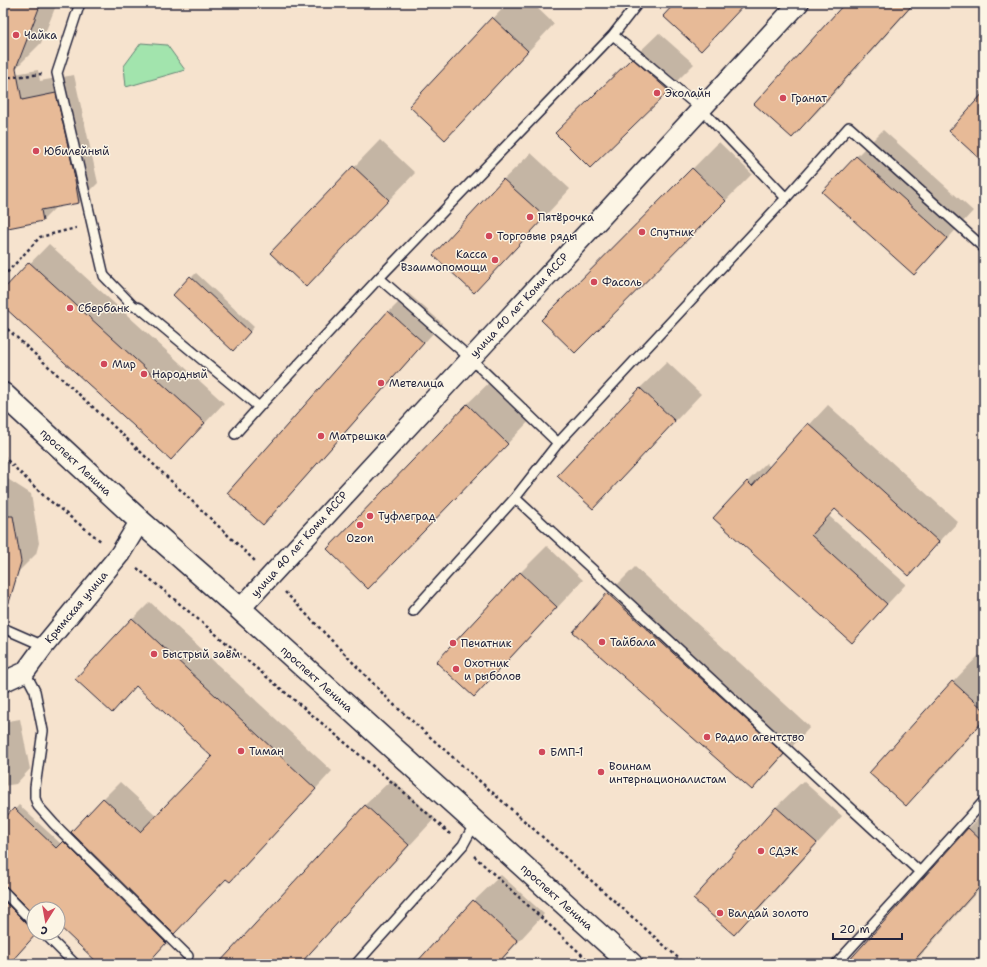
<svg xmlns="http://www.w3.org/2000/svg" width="987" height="967" font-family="'Shantell Sans',sans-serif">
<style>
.green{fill:#a2e4ad;stroke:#628374}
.shadow{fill:#0003}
.building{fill:#e7ba97;stroke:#22223b}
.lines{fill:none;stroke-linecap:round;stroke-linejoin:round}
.lane-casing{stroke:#22223b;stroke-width:12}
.street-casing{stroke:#22223b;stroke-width:22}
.secondary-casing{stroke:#22223b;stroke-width:25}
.path{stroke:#22223b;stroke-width:2.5;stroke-dasharray:3 3;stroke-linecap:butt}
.lane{stroke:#fcf5e5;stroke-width:9}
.street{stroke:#fcf5e5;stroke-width:19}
.secondary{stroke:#fcf5e5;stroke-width:22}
.poi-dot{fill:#d1495b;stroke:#fcf5e5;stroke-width:1.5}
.labels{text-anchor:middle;stroke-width:3;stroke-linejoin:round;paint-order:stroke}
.poi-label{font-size:11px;fill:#22223b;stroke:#fcf5e5;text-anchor:start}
.street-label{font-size:11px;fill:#22223b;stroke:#fcf5e5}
</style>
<rect width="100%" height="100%" fill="#f6e3ce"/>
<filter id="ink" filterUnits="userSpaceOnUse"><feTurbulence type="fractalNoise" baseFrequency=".025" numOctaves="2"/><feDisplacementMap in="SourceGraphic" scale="8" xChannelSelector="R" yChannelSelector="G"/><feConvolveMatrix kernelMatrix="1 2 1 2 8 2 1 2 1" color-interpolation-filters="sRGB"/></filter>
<g filter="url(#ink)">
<path class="green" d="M141,43l26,2 18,25 -59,17 -2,-21z"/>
<path class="shadow" d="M3,3h54l-16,40 -27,27 -11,-5z
M508,3h24l22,21 -109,115 -35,-33z
M846,3h69l-97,108 -26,26z
M659,33l35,31 -26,26 -85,16z
M38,70l2,11 34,-6 24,108 -19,19 -22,4 -14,14 -40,8v-152z
M883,130l90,81 -33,36 -26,26 -90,-81 33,-36z
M380,140l35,33 -83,86 22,-92z
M719,142l33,32 -177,178 -32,-32z
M531,153l39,36 -70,76 -26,27 -40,-37 70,-76z
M984,224v8l-4,-4z
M49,244l175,159 -53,56 -168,-155v-13z
M196,273l58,54 -21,23 -59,-55z
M408,293l34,30 -161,182 -18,18 126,-211z
M667,362l34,32 -108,114 -34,-32 81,-88z
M494,378l40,38 -139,145 72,-157z
M828,405l130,117 -49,52 -73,-66 -7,8 77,68 -54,58 -105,-160 19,-19 4,4z
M3,476l28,18 8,49 -3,11 -19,19 -14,8z
M547,546l36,34 -83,89 -26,27 46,-123z
M635,567l175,160 -32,35 -26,27 -144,-195z
M150,602l182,169 -85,93 -17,17 -3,-3 -36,38 -88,-117 17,-17 37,34 57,-59 -77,-72 -25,27 21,-93z
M979,655l5,5v61l-51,57 -27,27 47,-123z
M20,719l10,50 -14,15 -13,2v-64z
M392,779l43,39 -135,146h-81l146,-159z
M803,781l39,35 -82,92 -26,26 42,-127z
M19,805l42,39 7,-7 102,101 -25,26h-44l-43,-40v-15h-24v5l-26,-28 -5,-2v-62z
M984,813v71l-71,80h-65l120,-135z
M501,875l43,39 -46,50h-82l58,-63z
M3,890l31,32v11h2l-33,2z"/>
<path class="building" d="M3,3h38l-25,65 6,32 34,-7 17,75 6,35 -38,7 2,11 -40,8z
M675,3h71l-45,48 -38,-35z
M845,3h69l-122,135 -38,-34z
M492,17l36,34 -83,89 -36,-34z
M632,58l37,33 -79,77 -35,-35z
M984,92v71l-35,-32z
M856,156l91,82 -33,37 -92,-83z
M353,166l36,34 -83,87 -36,-34z
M692,168l34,33 -151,152 -34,-33z
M503,179l42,38 -71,76 -41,-38z
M29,262l176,161 -34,37 -168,-154v-16z
M190,276l60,56 -17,19 -60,-56z
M388,311l36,32 -161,182 -36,-32z
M640,388l35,33 -82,88 -36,-33z
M467,404l41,40 -140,145 -41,-40z
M808,423l131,119 -30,34 -74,-67 -24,26 76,69 -35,39 -139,-125 34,-37 5,5z
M3,516h10l8,46 -13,44h-5z
M520,572l37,35 -83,90 -38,-35z
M607,593l177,161 -32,36 -179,-158z
M132,618l184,171 -86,93 -4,-3 -52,55 -103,-102 32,-34 37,34 72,-75 -76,-71 -24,27 -37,-34z
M952,681l32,29v10l-78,86 -37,-33z
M365,805l44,40 -109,119h-82z
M776,807l41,36 -83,92 -41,-36z
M14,808l42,40 7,-7 103,102 -19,21h-48l-41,-39v-16h-24v5l-27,-27 -4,-2v-65z
M968,828l16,15v39l-73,82h-65z
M3,900l27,27 4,2v4h3l-28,31h-6z
M473,900l45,41 -21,23h-82z"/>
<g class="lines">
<defs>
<path id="lane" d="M80,3l-23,70 47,203 29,30 7,2 119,99 120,-129 91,80 88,85 -43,55 -102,113
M786,198l63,-71 135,121
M379,278l234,-243 25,-32
M235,434l24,-27
M558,443l228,-245 -85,-89 -88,-74
M515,498l405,374 64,-71
M3,628l41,18
M25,672l10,19 8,40 -8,56v11l3,8 16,18 134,132
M3,891l31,32
M44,933l31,31
M356,964l107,-119 12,-22
M836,964l84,-92"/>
<path id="street" d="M240,609l559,-606
M3,682l22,-10 19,-26 76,-92 20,-33"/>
<path id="secondary" d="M3,394l137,127 100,88 391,355"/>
</defs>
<use href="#lane" class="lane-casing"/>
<use href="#street" class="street-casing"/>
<use href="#secondary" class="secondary-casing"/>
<path class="path" d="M3,78l39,-4
M3,277l37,-40 36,-9
M3,325l103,94 149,142
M3,456l42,41 57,45
M137,568l268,225 46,42
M285,592l107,111 293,261
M474,856l118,108"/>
<use href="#lane" class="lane"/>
<use href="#street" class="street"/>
<use href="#secondary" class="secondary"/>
</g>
</g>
<g class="poi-dot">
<circle cx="16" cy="35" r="4"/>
<circle cx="657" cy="93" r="4"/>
<circle cx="783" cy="98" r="4"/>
<circle cx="36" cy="151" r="4"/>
<circle cx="530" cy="217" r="4"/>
<circle cx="642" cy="232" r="4"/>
<circle cx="489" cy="236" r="4"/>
<circle cx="495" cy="260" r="4"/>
<circle cx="594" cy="282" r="4"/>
<circle cx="70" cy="308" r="4"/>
<circle cx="104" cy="364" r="4"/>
<circle cx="144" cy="374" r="4"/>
<circle cx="381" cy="383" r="4"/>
<circle cx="321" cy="436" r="4"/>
<circle cx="370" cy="516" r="4"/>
<circle cx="360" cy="525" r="4"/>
<circle cx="602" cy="642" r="4"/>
<circle cx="453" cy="643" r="4"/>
<circle cx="154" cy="654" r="4"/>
<circle cx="456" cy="669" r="4"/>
<circle cx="707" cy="737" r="4"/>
<circle cx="241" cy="751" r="4"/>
<circle cx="542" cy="752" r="4"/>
<circle cx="601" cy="772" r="4"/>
<circle cx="761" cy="851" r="4"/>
<circle cx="720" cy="913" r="4"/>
</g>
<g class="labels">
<g class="poi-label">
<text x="24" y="39">Чайка</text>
<text x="665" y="97">Эколайн</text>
<text x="791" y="102">Гранат</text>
<text x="44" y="155">Юбилейный</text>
<text x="538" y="221">Пятёрочка</text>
<text x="650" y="236">Спутник</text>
<text x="497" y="240">Торговые ряды</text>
<text x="487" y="258" text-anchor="end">Касса<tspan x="487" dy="13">Взаимопомощи</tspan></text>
<text x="602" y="286">Фасоль</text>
<text x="78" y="312">Сбербанк</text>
<text x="112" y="368">Мир</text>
<text x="152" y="378">Народный</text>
<text x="389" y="387">Метелица</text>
<text x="329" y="440">Матрешка</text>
<text x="378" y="520">Туфлеград</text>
<text x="360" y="542" text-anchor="middle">Ozon</text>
<text x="610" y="646">Тайбала</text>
<text x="461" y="647">Печатник</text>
<text x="162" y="658">Быстрый заём</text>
<text x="464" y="667">Охотник<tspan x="464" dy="13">и рыболов</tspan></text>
<text x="715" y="741">Радио агентство</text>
<text x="249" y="755">Тиман</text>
<text x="550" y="756">БМП-1</text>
<text x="609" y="770">Воинам<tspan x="609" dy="13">интернационалистам</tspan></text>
<text x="769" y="855">СДЭК</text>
<text x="728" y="917">Валдай золото</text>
</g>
<g class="street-label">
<text transform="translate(519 305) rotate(-47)" y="4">улица 40 лет Коми АССР</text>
<text transform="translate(76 462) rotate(43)" y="4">проспект Ленина</text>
<text transform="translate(299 544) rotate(-48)" y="4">улица 40 лет Коми АССР</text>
<text transform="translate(76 607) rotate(-50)" y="4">Крымская улица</text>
<text transform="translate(317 679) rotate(42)" y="4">проспект Ленина</text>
<text transform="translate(557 897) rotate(42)" y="4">проспект Ленина</text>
</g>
</g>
<rect width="987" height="967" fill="none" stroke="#fcf5e5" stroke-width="16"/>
<rect x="8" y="8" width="971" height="951" fill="none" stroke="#22223b" stroke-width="1.5" filter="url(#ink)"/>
<g transform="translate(46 921) rotate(191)"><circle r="19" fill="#fcf5e5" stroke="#a5a1a1"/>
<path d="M0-3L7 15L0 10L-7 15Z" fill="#d1495b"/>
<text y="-6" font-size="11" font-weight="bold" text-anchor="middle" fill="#22223b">С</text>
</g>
<path d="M833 933v6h69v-6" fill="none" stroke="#22223b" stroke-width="2"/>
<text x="839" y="933" font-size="12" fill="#22223b" stroke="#fcf5e5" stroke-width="3" paint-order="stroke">20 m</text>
</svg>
